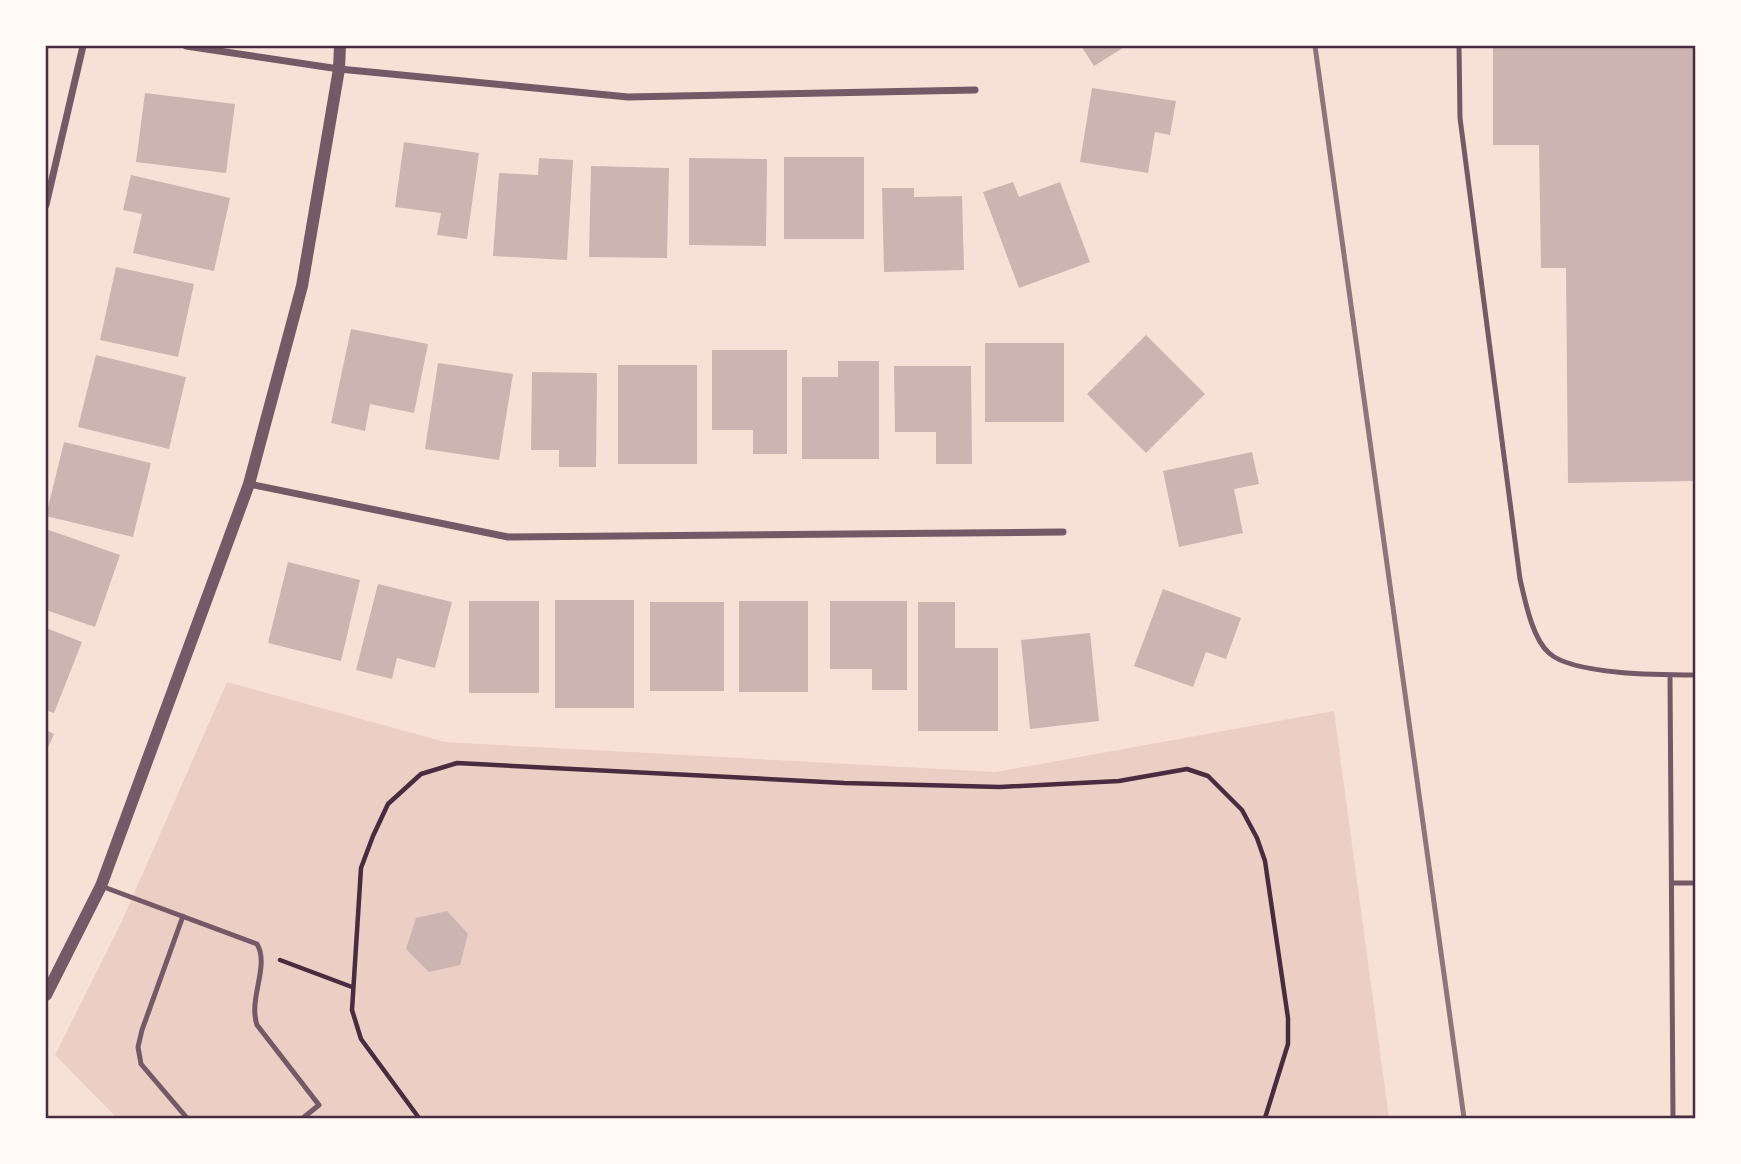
<svg xmlns="http://www.w3.org/2000/svg" width="1741" height="1164" font-family="Manrope,sans-serif">
<style>
.green{fill:#ebcfc5}
.building{fill:#ccb4b1}
.lines{fill:none;stroke-linecap:round;stroke-linejoin:round}
.path{stroke:#4a2c40;stroke-width:4.5}
.service{stroke:#755966;stroke-width:5}
.minor{stroke:#755966;stroke-width:7}
.tertiary{stroke:#755966;stroke-width:12}
.rail{stroke:#8f747c;stroke-width:5}
.neatline{fill:none;stroke:#4a2c40;stroke-width:2.5}
</style>
<rect width="100%" height="100%" fill="#f7e1d7"/>
<path class="green" d="M227,682l218,60 551,30 338,-61 55,407h-1272l-62,-63 66,-132z"/>
<path class="building" d="M1081,46h45l-32,20z
M1493,46h203v435l-128,2 -2,-215h-25l-2,-123h-46z
M1092,88l84,13 -6,34 -15,-3 -7,41 -68,-11z
M145,93l90,11 -9,69 -90,-11z
M404,142l75,11 -12,86 -30,-4 4,-22 -46,-6z
M784,157h80v82h-80z
M539,158l34,2 -6,100 -74,-4 6,-83 39,2z
M689,158l78,1 -1,87 -77,-1z
M591,166l78,2 -2,90 -78,-1z
M131,175l99,23 -16,73 -81,-18 9,-39 -19,-4z
M1013,182l6,15 41,-15 30,80 -71,26 -36,-96z
M882,188h32v9l48,-1 2,74 -80,2z
M116,267l78,17 -16,73 -78,-17z
M351,329l77,15 -14,69 -44,-9 -5,27 -34,-8z
M1146,335l59,59 -59,59 -59,-59z
M985,343h79v79h-79z
M712,350h75v104h-34v-24h-41z
M96,355l90,22 -17,72 -91,-22z
M838,361h41v98h-77v-82h36z
M438,363l75,11 -14,86 -74,-11z
M618,365h79v99h-79z
M894,366h77l1,98h-36v-32h-41z
M532,372l65,1 -1,94h-37v-17h-28z
M64,442l87,21 -18,74 -87,-21z
M1252,452l7,32 -25,5 9,44 -64,14 -16,-76z
M46,529l74,26 -25,72 -49,-17z
M288,562l72,18 -19,81 -73,-18z
M378,584l74,18 -17,66 -38,-10 -5,21 -36,-9z
M1163,589l78,29 -15,41 -20,-7 -13,35 -59,-21z
M555,600h79v108h-79z
M469,601h70v92h-70z
M739,601h69v91h-69z
M830,601h77v89h-35v-21h-42z
M650,602h74v89h-74z
M918,602h37v46h43v83h-80z
M46,628l36,14 -28,71 -8,-3z
M1090,633l9,88 -69,8 -9,-89z
M46,730l8,4 -8,18z
M447,911l21,23 -8,31 -31,7 -23,-23 10,-31z"/>
<g class="lines">
<path class="path" d="M280,960l72,27
M419,1118l-58,-79 -9,-29 9,-142 12,-32 15,-32 33,-30 36,-11 387,20 156,4 119,-6 68,-12 21,7 34,34 15,28 8,23 23,157v26l-23,74"/>
<path class="service" d="M1459,46l1,72 60,461c5,21 12,59 29,74 24,22 113,22 147,22
M1670,675l3,443
M1672,883h24
M101,886l156,58c13,22 -9,54 0,81l62,80 -16,13
M183,916l-41,114 -4,17 3,17 46,54
M1673,1118h23"/>
<path class="minor" d="M186,46l153,23 289,28 347,-7
M46,205l37,-159
M249,484l259,53 555,-5"/>
<path class="tertiary" d="M46,995l55,-109 148,-402 53,-198 37,-217 1,-23"/>
<path class="rail" d="M1315,46l149,1072"/>
</g>
<rect width="1741" height="1164" fill="none" stroke="#fffaf5" stroke-width="94"/>
<rect x="47" y="47" width="1647" height="1070" class="neatline"/>
</svg>
